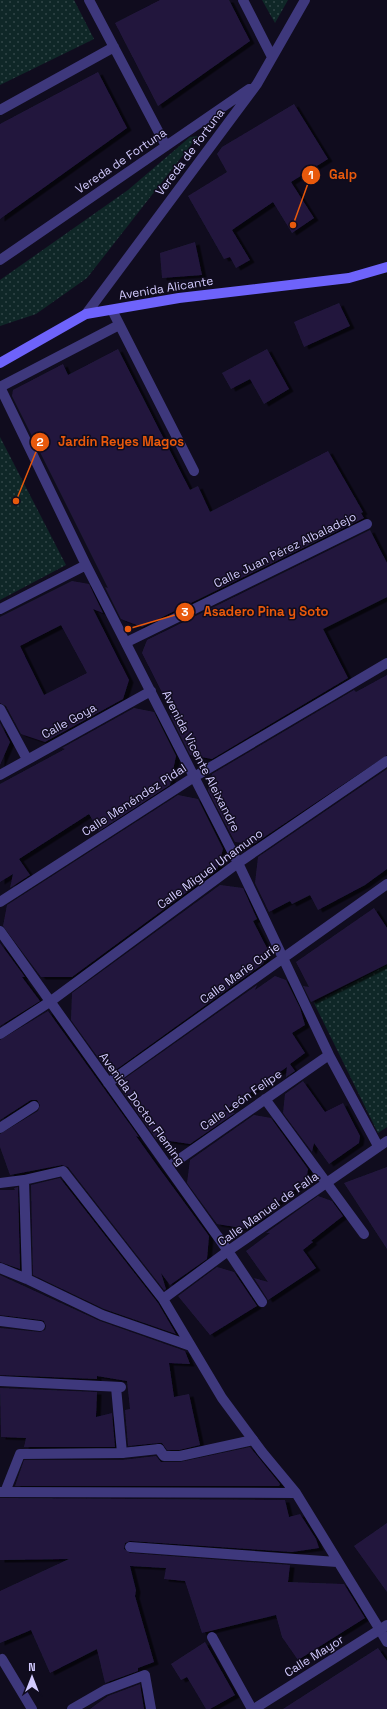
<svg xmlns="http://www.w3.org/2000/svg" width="387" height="1709" font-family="'Space Grotesk',sans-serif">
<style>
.green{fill:url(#green-dots)}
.building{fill:#22193e;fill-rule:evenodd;filter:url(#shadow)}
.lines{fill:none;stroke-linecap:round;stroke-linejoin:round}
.pedestrian{stroke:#3e387c;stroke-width:10}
.minor{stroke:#3e387c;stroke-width:10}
.tertiary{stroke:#3e387c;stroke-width:10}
.secondary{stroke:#6e63fb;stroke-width:10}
.labels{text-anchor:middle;stroke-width:3;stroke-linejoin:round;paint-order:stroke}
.street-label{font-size:12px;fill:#d2cafe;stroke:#100c1e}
.leader{fill:none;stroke:#e8590c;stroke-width:1.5}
.callout-dot{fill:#e8590c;stroke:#100c1e;stroke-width:1.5}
.mark-label{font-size:12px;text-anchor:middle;font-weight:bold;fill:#fff}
.callout-label{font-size:13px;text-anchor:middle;font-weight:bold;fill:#e8590c;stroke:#100c1e;stroke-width:3;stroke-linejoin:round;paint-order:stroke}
</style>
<defs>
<pattern id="green-dots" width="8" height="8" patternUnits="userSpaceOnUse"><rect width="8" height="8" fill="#0f2727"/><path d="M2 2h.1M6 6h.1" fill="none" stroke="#314547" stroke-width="1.8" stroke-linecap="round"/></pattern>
<filter id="shadow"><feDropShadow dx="4.5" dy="2.5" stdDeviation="0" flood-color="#0009"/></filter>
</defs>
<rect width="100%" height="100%" fill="#100c1e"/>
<path class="green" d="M0,0h74l20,39 -94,46z
M262,0h26l-13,23z
M198,136l-111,142 -51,36 -36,12v-46l128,-90 62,-53z
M0,437l66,128 -66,35z
M387,965v162l-9,6 -64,-130z"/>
<path class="building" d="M160,0h69l21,41 -92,65 -43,-83z
M98,72l29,56 -127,91v-95z
M294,104l34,55 -37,23 23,36 -22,15 -19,-31 -41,28 18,30 -14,8 -6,-11 -6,2 -36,-63 39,-24 -10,-18 5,-7z
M195,242l7,33 -40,3 -2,-25z
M339,303l11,23 -46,21 -10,-25z
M118,349l72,141 8,-4 12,26 118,-61 35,61 -2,1 3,5 -222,109 -21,-8 -16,-32 3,1 -96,-192 1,-6 50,-26 5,11z
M267,349l22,40 -25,15 -14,-25 -19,10 -9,-16z
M370,530l17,33v34l-64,32 25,49 -136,81 -22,-4 -20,-40 4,1 -32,-63 5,-13z
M72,581l17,3 14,29 -10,-4 36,71 -6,19 -78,43 -24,-8 -15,-28 -6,-3v-86zM61,625l26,48 -43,22 -24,-49z
M387,675v80l-133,89 -19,-2 -27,-51 4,-17 142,-84 2,2z
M134,708l20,4 22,44 -6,29 -71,46 -10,-17 -70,45 11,16 -20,13 3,-14 -13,8v-98l65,-35 -3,-1z
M0,723l10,19 -10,23z
M387,769v100l-22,16 -47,25 -8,-15 -18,9 -2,-3 -21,11 -14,-29 3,-26z
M178,795l20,4 25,50 -6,21 -145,107h-31l-38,-51 4,-21z
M220,885l23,3 14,31 -4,2 15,29 -5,14 -153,110 -39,-54 1,-27z
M374,908l13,20v36l-76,38 -8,-16 6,1 -13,-25z
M0,943l25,34h-3l18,24 -40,25z
M275,976l11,4 14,28 5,17 -13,8 13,20 -15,11 5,7 -9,6 1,-10 -63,44 11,2 -45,31 -34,-5 -39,-55 140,-99 -2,5z
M48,1011l91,126 -3,-1 20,28 53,72 -2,23 -37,26 -9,-12 5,16 -2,1 -96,-123 -6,-2 -52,10 -10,-28v-13l38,-23 2,-6 -3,-5h-6l-31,20v-80z
M303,1081l22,31 18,-9 17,33 -1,7 -30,21 -15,-21 -2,9 -29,-39 2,-19z
M254,1115l17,3 37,51 -2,12 -41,30 1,1 15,-6 -33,23 -31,-5 -30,-41 3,-23z
M387,1167v82l-43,-66z
M60,1178l98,125 18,31 -72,-25 -71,-34 -2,-90z
M18,1187l2,82 -20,-7v-72h15l-1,-2z
M318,1196l14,5 11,15 -32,25 2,1 -10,8 13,18 -48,32 -14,-22 14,4 -22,-31 24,-18h-4z
M217,1267l17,5 23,34 -47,29 -32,-39z
M0,1275l100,46 85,30 5,13 -21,-1 5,34 15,-3 11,51 -21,5h-12l-5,-7h-3l-31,3 -3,-36 5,-1 -3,-28 -30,-5v3l-97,-4v-47l40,4 5,-2 1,-4 -2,-5 -3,-1 -41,-5z
M0,1388l97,4 -1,25 16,-4 3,34h-91l2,-9 -25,-1z
M250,1447l30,37 -1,2h-264l9,-26h98l34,-4 5,6h19z
M0,1498l285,2 4,17 11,-3 16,25 3,9 -27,4 -162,-11 -5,2 -1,6 6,4 160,12 -2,17 56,2 21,34 -67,42 -16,-23 -6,-22 -74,18 -17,-52 -21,-2 2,-11 -36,-2 6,24 -1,6 19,66 -16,6v3l-33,12 -8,-34 -47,24 -19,-43 -31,13v-52l69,-32 -69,1z
M387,1523v69l-33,-46z
M205,1642l30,53 -25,14h-4l-19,-32 -6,3 -10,-16z
M378,1648l9,13v48h-104z
M140,1684l4,25h-54l18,-13z"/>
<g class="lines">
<path class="pedestrian" d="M116,1387l6,66
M159,1449l5,7h16l73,-16
M380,1630l7,12
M72,1709l33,-19 40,-15 6,34"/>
<path class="minor" d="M89,0l77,146
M243,0l29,57
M0,110l114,-63
M0,260l249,-171
M112,310l82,161
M86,314l171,-230 48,-84
M0,387l86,178 152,298 91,192 49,91
M0,387l119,-62
M0,609l86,-44
M127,642l240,-118
M0,709l27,50
M0,775l151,-84
M0,902l194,-125 193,-114
M0,931l228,320 34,51
M0,1034l51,-33 187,-138 149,-102
M108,1083l279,-199
M265,1099l99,135
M0,1128l34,-22
M168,1167l161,-112
M24,1180l3,99
M0,1183l24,-3 39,-9 100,128 59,99 40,54 34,41 84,137
M0,1268l27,11 75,36 89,31
M163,1299l65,-48 159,-110
M0,1321l40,5
M0,1381l121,6
M0,1492l296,1
M5,1492l15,-38 102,-1 37,-4
M130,1547l207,15
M212,1637l40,72
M0,1660l2,-1 30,50"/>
<path class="tertiary" d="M254,1709l133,-84"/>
<path class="secondary" d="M0,363l86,-49 93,-16 170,-20 38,-11"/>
</g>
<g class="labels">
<g class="street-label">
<text transform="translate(190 152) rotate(-53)" y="4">Vereda de fortuna</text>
<text transform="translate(121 161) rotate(-34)" y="4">Vereda de Fortuna</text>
<text transform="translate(166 288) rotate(-9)" y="4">Avenida Alicante</text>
<text transform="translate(285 550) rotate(-26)" y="4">Calle Juan Pérez Albaladejo</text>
<text transform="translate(69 721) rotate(-29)" y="4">Calle Goya</text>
<text transform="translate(201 761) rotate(63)" y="4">Avenida Vicente Aleixandre</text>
<text transform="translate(134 800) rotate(-33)" y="4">Calle Menéndez Pidal</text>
<text transform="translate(210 869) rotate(-36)" y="4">Calle Miguel Unamuno</text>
<text transform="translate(240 973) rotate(-36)" y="4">Calle Marie Curie</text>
<text transform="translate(241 1100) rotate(-35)" y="4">Calle León Felipe</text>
<text transform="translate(142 1109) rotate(54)" y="4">Avenida Doctor Fleming</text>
<text transform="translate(268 1209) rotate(-35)" y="4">Calle Manuel de Falla</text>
<text transform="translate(314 1656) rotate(-32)" y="4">Calle Mayor</text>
</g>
</g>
<path class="leader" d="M293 225L311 175M16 501L40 442M128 629L185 612"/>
<g class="callout-dot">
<circle cx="293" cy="225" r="4"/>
<circle cx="16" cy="501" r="4"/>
<circle cx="128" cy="629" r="4"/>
<circle cx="311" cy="175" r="10"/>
<circle cx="40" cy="442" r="10"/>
<circle cx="185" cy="612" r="10"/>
</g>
<g class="mark-label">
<text x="311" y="179">1</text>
<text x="40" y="446">2</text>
<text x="185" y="616">3</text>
</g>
<g class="callout-label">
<text x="343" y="179">Galp</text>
<text x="121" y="446">Jardín Reyes Magos</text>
<text x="266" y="616">Asadero Pina y Soto</text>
</g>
<g transform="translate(32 1677)" stroke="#100c1e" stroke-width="3" paint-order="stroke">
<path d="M0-3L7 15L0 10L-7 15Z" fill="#d2cafe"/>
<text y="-6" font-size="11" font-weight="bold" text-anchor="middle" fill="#d2cafe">N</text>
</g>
</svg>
